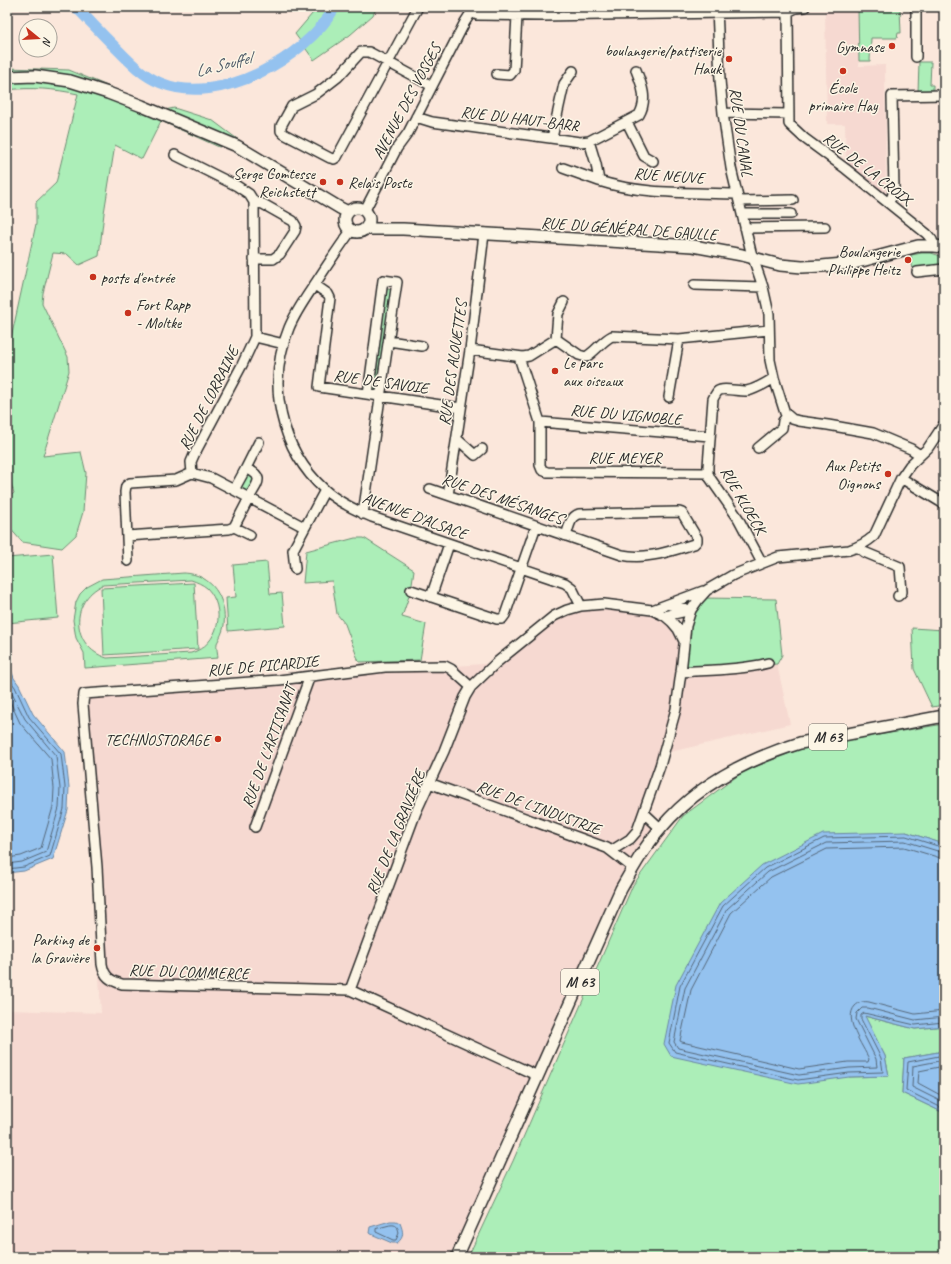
<svg xmlns="http://www.w3.org/2000/svg" width="951" height="1264" font-family="Caveat,sans-serif">
<style>
.built{fill:#f6d9d1}
.green{fill:#aceeb8;stroke:#6c8c72;fill-rule:evenodd}
.water{fill:#94c2ef;stroke:#6a86a1}
.lines{fill:none;stroke-linecap:round;stroke-linejoin:round}
.shore{stroke:#556779;stroke-width:1}
.river{stroke:#94c2ef;stroke-width:11}
.minor-casing{stroke:#2b2b2b;stroke-width:12}
.major-casing{stroke:#2b2b2b;stroke-width:14}
.minor{stroke:#fcf5e5;stroke-width:9}
.major{stroke:#fcf5e5;stroke-width:11}
.poi-dot{fill:#c8321e;stroke:#fcf5e5;stroke-width:1.5}
.labels{text-anchor:middle;stroke-width:3;stroke-linejoin:round;paint-order:stroke}
.shield{fill:#fcf5e5;stroke:#6a6863;stroke-width:1}
.shield-label{font-size:15px;font-weight:bold;fill:#2b2b2b}
.poi-label{font-size:16px;fill:#2b2b2b;stroke:#fcf5e5;text-anchor:end}
.street-label{font-size:16px;fill:#2b2b2b;stroke:#fcf5e5}
.water-label{font-size:17px;font-style:italic;fill:#4a5866;stroke:#fcf5e5}
</style>
<rect width="100%" height="100%" fill="#fbe7db"/>
<filter id="ink" filterUnits="userSpaceOnUse"><feTurbulence type="fractalNoise" baseFrequency=".025" numOctaves="2"/><feDisplacementMap in="SourceGraphic" scale="8" xChannelSelector="R" yChannelSelector="G"/><feConvolveMatrix kernelMatrix="1 2 1 2 8 2 1 2 1" color-interpolation-filters="sRGB"/></filter>
<g filter="url(#ink)">
<path class="built" d="M858,9l1,57 26,-1 1,129 -40,-30 -1,-40h-18l-2,-113z
M581,606l71,4 25,20 9,40 91,-6 13,60 -120,28 -20,56 10,18 -15,19 -190,412h-448v-247l94,3 -17,-319 412,-31 58,-47z"/>
<path class="green" d="M318,7h59l-4,8 -23,20 -36,25 -19,-26z
M858,9h42l1,24h-3l-1,5h-26l-1,23h-11z
M919,62h12l-1,23h3v7h-15z
M7,68l62,2 96,40 9,-2 38,12 28,21 -21,6 -58,-26 -19,38 -27,-14 -11,68 -5,43 -20,9 -12,-11 -14,-1 -10,40 -1,10 26,54 1,14 -26,85 38,-4 5,21 -3,39 -7,23 -14,13 -40,-6 -14,-16 -1,-27 7,-6 -7,-22v-114l29,-133v-22l20,-19 22,-89c-23,-5 -47,-7 -71,-4z
M922,253h9l13,4v10l-31,4 -2,-16z
M389,289l2,1 -12,100 -5,2 -3,-4 15,-98z
M248,474l6,4 -7,14 -8,-4z
M355,538h9l50,32 -3,20 -9,27 24,7 -6,36 -61,2 -14,-38 -8,-10 -5,-33 -29,2 3,-32z
M53,554l5,64 -51,5v-65z
M267,562l3,32 12,-1 3,33 -57,5 -2,-33 10,-1 -3,-32z
M184,573c28,1 43,26 40,52 -1,7 -4,12 -7,18 -1,4 1,11 1,15l-133,10 -1,-15 -8,-15 -3,-18 3,-18 4,-8 7,-7 15,-8zM191,580c6,2 11,4 16,8 20,21 12,57 -16,65l-84,5c-36,-11 -38,-57 -4,-73z
M194,583l4,66 -94,6 -3,-67z
M702,598l74,1 6,56 -5,9 -91,6v-30l7,-24z
M912,628l32,2v75l-12,2 -18,-38z
M944,724v120l-38,-12 -57,245 40,-1 -4,-20 -21,-40 51,13 29,-3v25l-40,7 -2,35 42,20v144h-476l45,-96 120,-276 50,-69 61,-45 62,-24z"/>
<path class="water" d="M7,664l3,3 4,11 5,7 14,29 32,38 4,35 -1,23 -15,49 -29,12 -17,2z
M906,832l38,12v182l-29,3 -50,-13 20,40 4,20 -40,1 -51,7 -127,-28 -7,-12 12,-59 44,-82 42,-38 61,-31z
M944,1051v62l-42,-20 2,-35z
M390,1221h6l4,2c3,8 5,14 -3,20h-5l-23,-10 1,-6z"/>
<g class="lines">
<path class="shore" d="M7,670l3,10 5,7 14,30 32,37 4,33 -1,22 -14,47 -26,11 -17,2
M7,684l18,35 31,37 4,32 -1,20 -13,44 -24,10 -15,2
M7,695l13,28 31,36 3,29 -1,19 -12,41 -20,8 -14,2
M944,848l-38,-12 -82,2 -59,30 -42,38 -43,80 -11,57 6,9 123,28 51,-7 34,-1 -2,-14 -20,-39v-4l3,-2 51,12 29,-3
M944,853l-39,-12 -79,2 -58,29 -41,37 -42,79 -11,54 4,6 121,27 50,-7 28,-1 -1,-8 -20,-40 1,-6 5,-5h6l47,12 29,-3
M944,859l-40,-12 -77,2 -56,28 -40,36 -40,77 -11,51 2,1 117,27 49,-7h20l1,-3c-6,-13 -26,-40 -14,-53 4,-4 9,-5 14,-4l46,12 29,-3
M944,1055l-36,7 -2,28 38,19
M944,1060l-31,6 -1,21 32,16
M944,1066l-25,5 -1,12 26,14
M390,1225c7,-1 8,2 9,8l-3,7h-3l-17,-8v-3z"/>
<path class="river" d="M76,7c12,12 24,25 36,37 15,15 29,31 49,39 58,24 145,-25 174,-76"/>
<defs>
<path id="minor" d="M418,7l-81,150 -3,2 -4,-1 -46,-24 -3,-3v-5l11,-20 24,-12 22,-17 23,-25h8l63,34
M717,7l3,73 3,33 8,55 20,84 12,35 6,27 1,46 4,18 11,35 7,6 7,2 29,4 45,8 38,16 9,6
M916,7v50
M472,12l5,3 65,1 246,-4 8,-4 9,-1
M788,12l1,112 15,14 42,31 81,65 5,6 2,6
M497,74l13,1 4,-5 3,-54
M723,113l65,1
M416,117l16,5 148,20 9,-1 50,-26c9,-15 3,-30 -3,-45
M627,122l17,34 9,5
M552,138l12,-54 9,-13
M589,141l7,23 3,17c43,14 92,11 138,13
M563,168l36,13
M739,201l54,-1
M254,202l9,2 30,17 3,5 -1,5 -15,23 -7,5h-19
M888,202l4,-5 2,-8 -2,-93 52,-1
M365,210l32,-62 11,-15 57,-111 9,-14
M742,214h49
M745,228l80,-1
M351,231c-12,16 -23,33 -34,50 -10,15 -21,30 -28,47 -23,56 -9,121 36,162 13,12 30,20 47,27l193,66 7,5 9,18
M917,272l27,-3
M315,285l13,9 2,4 -11,89 142,21
M694,285l69,2
M255,337l29,7
M556,339l2,-25 6,-12
M389,341l33,5
M470,350l53,7 6,-1 27,-17 23,16 7,2c10,-6 16,-16 26,-21l67,3 90,-9
M519,357l21,65v43l2,5 5,2 161,1
M669,397l10,-58
M540,422l170,14
M457,439l18,16 7,-6
M758,448l24,-20 1,-7 4,-5
M246,468c19,9 12,14 3,30l-15,-8z
M246,468l13,-26
M192,473l19,5 23,12
M901,478l43,26
M430,489l192,66c25,5 48,-4 72,-11l3,-3v-3l-15,-25 -3,-1 -100,2c-9,3 -10,13 -13,22
M448,495l22,-145 14,-116
M363,514l34,-232 -14,-2 -15,114
M234,527l16,8
M127,536l102,-7 5,-2 15,-29 55,29
M859,548l5,4 36,15 2,25 -4,4
M128,561l-3,-69 1,-6 4,-3 46,-3 16,-7 -1,-11 3,-7 48,-90 13,-28 -1,-135 -5,-8 -12,-8 -62,-31
M762,563l-24,-45 -28,-40 -2,-5v-7l5,-67c1,-2 3,-6 5,-8 5,-4 22,1 29,0 10,-2 19,-8 27,-13
M295,569l-2,-19 32,-60
M411,590l86,29h5l3,-4 31,-89
M431,597l18,-53
M652,610l51,-19
M665,616l26,-6 -11,-3 -10,-2
M681,672c29,-2 59,-2 87,-9
M471,687l25,-24 58,-47 13,-6 14,-4 23,-2 48,6 13,6 7,6 6,7 6,12
M429,783l178,65 26,20
M644,813l16,15
M255,827l55,-151
M611,851l19,-12 7,-8 23,-65 16,-57 5,-37 5,-46 5,-16 7,-10 9,-10 26,-15 45,-18 71,-7c10,-3 17,-7 25,-14l27,-58 9,-13 18,-17 16,-24
M350,990l66,-178 28,-61 21,-54 6,-10 -20,-18 -6,-3 -60,1 -106,13 -195,14 -1,10 14,163 5,97c2,13 9,17 20,20l228,6 188,86"/>
<path id="major" d="M7,77l28,-1 35,5 38,12 34,13 95,40 103,62 8,4
M345 220a12 12 0 1 1 24 0a12 12 0 1 1-24 0Z
M366,229h37l290,17 49,9 38,10 22,2 20,-1 32,-3 64,-17h16l10,1
M457,1257l164,-368c12,-21 24,-43 40,-61 35,-42 87,-69 139,-85l144,-27"/>
</defs>
<use href="#minor" class="minor-casing"/>
<use href="#major" class="major-casing"/>
<use href="#minor" class="minor"/>
<use href="#major" class="major"/>
</g>
</g>
<g class="poi-dot">
<circle cx="892" cy="46" r="4"/>
<circle cx="729" cy="59" r="4"/>
<circle cx="843" cy="71" r="4"/>
<circle cx="323" cy="182" r="4"/>
<circle cx="340" cy="182" r="4"/>
<circle cx="908" cy="260" r="4"/>
<circle cx="93" cy="277" r="4"/>
<circle cx="128" cy="313" r="4"/>
<circle cx="555" cy="371" r="4"/>
<circle cx="888" cy="474" r="4"/>
<circle cx="218" cy="739" r="4"/>
<circle cx="97" cy="948" r="4"/>
</g>
<g class="labels">
<g class="shield">
<rect x="809" y="724" width="38" height="26" rx="3"/>
<rect x="561" y="969" width="38" height="26" rx="3"/>
</g>
<g class="shield-label">
<text x="828" y="742">M 63</text>
<text x="580" y="987">M 63</text>
</g>
<g class="poi-label">
<text x="884" y="52">Gymnase</text>
<text x="721" y="56">boulangerie/pattiserie<tspan x="721" dy="18">Hauk</tspan></text>
<text x="843" y="93" text-anchor="middle">École<tspan x="843" dy="18">primaire Hay</tspan></text>
<text x="315" y="179">Serge Comtesse<tspan x="315" dy="18">Reichstett</tspan></text>
<text x="348" y="188" text-anchor="start">Relais Poste</text>
<text x="900" y="257">Boulangerie<tspan x="900" dy="18">Philippe Heitz</tspan></text>
<text x="101" y="283" text-anchor="start">poste d'entrée</text>
<text x="136" y="310" text-anchor="start">Fort Rapp<tspan x="136" dy="18">- Moltke</tspan></text>
<text x="563" y="368" text-anchor="start">Le parc<tspan x="563" dy="18">aux oiseaux</tspan></text>
<text x="880" y="471">Aux Petits<tspan x="880" dy="18">Oignons</tspan></text>
<text x="210" y="745">TECHNOSTORAGE</text>
<text x="89" y="945">Parking de<tspan x="89" dy="18">la Gravière</tspan></text>
</g>
<g class="street-label">
<text transform="translate(406 101) rotate(-62)" y="6">AVENUE DES VOSGES</text>
<text transform="translate(520 118) rotate(7)" y="6">RUE DU HAUT-BARR</text>
<text transform="translate(742 132) rotate(82)" y="6">RUE DU CANAL</text>
<text transform="translate(868 168) rotate(38)" y="6">RUE DE LA CROIX</text>
<text transform="translate(669 175) rotate(4)" y="6">RUE NEUVE</text>
<text transform="translate(629 228) rotate(4)" y="6">RUE DU GÉNÉRAL DE GAULLE</text>
<text transform="translate(452 363) rotate(-82)" y="6">RUE DES ALOUETTES</text>
<text transform="translate(381 381) rotate(8)" y="6">RUE DE SAVOIE</text>
<text transform="translate(208 398) rotate(-63)" y="6">RUE DE LORRAINE</text>
<text transform="translate(626 414) rotate(5)" y="6">RUE DU VIGNOBLE</text>
<text x="625" y="463">RUE MEYER</text>
<text transform="translate(503 498) rotate(19)" y="6">RUE DES MÉSANGES</text>
<text transform="translate(744 500) rotate(60)" y="6">RUE KLOECK</text>
<text transform="translate(415 515) rotate(20)" y="6">AVENUE D'ALSACE</text>
<text transform="translate(263 665) rotate(-5)" y="6">RUE DE PICARDIE</text>
<text transform="translate(268 746) rotate(-70)" y="6">RUE DE L'ARTISANAT</text>
<text transform="translate(539 807) rotate(20)" y="6">RUE DE L'INDUSTRIE</text>
<text transform="translate(395 832) rotate(-68)" y="6">RUE DE LA GRAVIÈRE</text>
<text transform="translate(189 971) rotate(2)" y="6">RUE DU COMMERCE</text>
</g>
<g class="water-label">
<text transform="translate(223 64) rotate(-14)" y="6">La Souffel</text>
</g>
</g>
<rect width="951" height="1264" fill="none" stroke="#fcf5e5" stroke-width="24"/>
<rect x="12" y="12" width="927" height="1240" fill="none" stroke="#2b2b2b" stroke-width="1.5" filter="url(#ink)"/>
<g transform="translate(38 38) rotate(108)"><circle r="19" fill="#fcf5e5" stroke="#a8a49b"/>
<path d="M0-3L7 15L0 10L-7 15Z" fill="#c8321e"/>
<text y="-6" font-size="11" font-weight="bold" text-anchor="middle" fill="#2b2b2b">N</text>
</g>
</svg>
